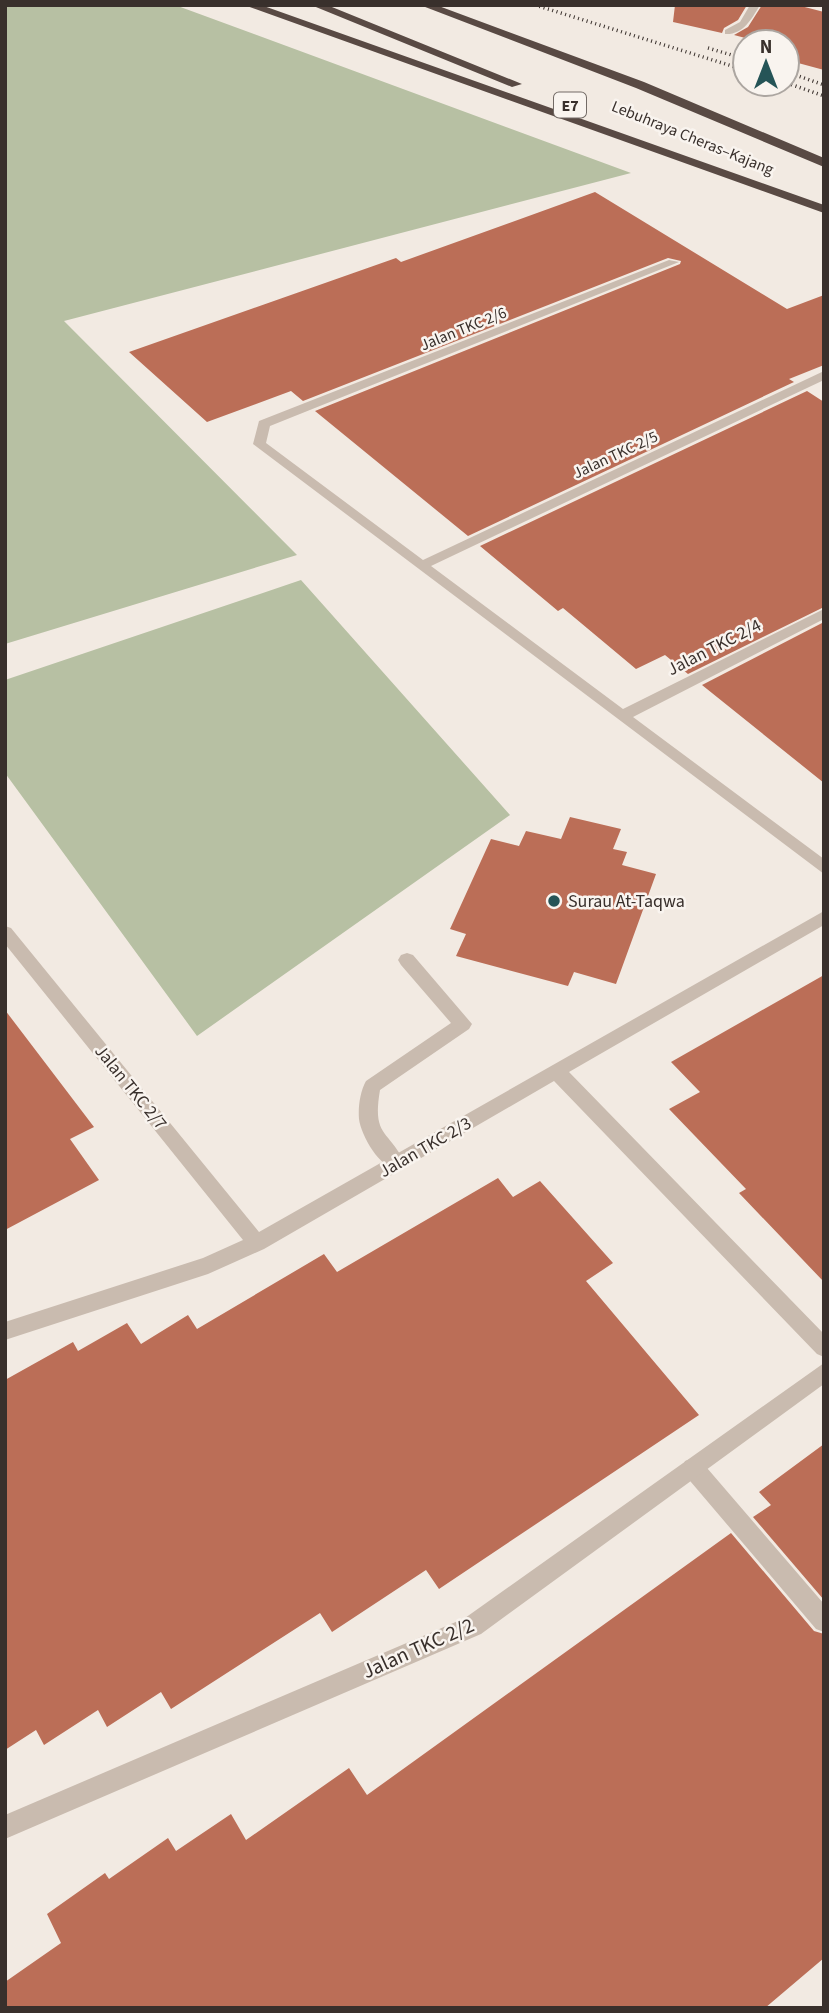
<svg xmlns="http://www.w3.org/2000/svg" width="829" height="2013" font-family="'Source Sans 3',sans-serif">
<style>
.green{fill:#b7c0a3}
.building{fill:#bb6e57}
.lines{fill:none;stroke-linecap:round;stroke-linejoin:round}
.lane{fill:#c9bbaf;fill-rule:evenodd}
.street{fill:#c9bbaf;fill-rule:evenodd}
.highway{fill:#594a44;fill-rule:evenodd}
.rail{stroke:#39302c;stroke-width:3.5;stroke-dasharray:1 3.5;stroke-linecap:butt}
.poi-dot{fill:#255457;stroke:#f9f4ef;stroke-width:2.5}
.labels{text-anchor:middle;stroke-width:5;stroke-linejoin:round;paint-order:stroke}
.shield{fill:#f9f4ef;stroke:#736b66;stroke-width:2}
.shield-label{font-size:16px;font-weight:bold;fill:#39302c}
.far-street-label{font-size:16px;fill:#39302c;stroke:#f9f4ef}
.street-label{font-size:18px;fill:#39302c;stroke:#f9f4ef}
.poi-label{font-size:18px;fill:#39302c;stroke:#f9f4ef;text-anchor:start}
.near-street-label{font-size:21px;fill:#39302c;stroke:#f9f4ef}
</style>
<rect width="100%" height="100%" fill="#f2eae2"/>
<path class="green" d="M5,5h170l456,168 -567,148 233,234 -292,89z
M301,580l209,235 -313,221 -192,-263v-93z"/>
<path class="building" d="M675,5h72l-9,15 -14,8 -2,5 -49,-11z
M762,5h35l27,7v58l-37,-10v-18h-42v6l-7,-2 11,-7 -15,-4 14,-8z
M595,192l192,117 37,-14v70l-35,14 5,3 -326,154 -153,-125 365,-147 1,-3 -13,-3 -365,143 -12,-10 -84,31 -78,-70 267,-94 5,4z
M807,391l17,11v205l-136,67 -23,-19 -29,14 -73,-61 -5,3 -78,-65z
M824,622v161l-122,-98z
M570,817l51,12 -8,20 14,3 -5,13 34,9 -40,110 -42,-12 -6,14 -112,-30 10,-22 -16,-5 41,-90 28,7 7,-15 35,8z
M824,975v307l-85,-89 7,-4 -77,-80 31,-17 -29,-30z
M5,1010l89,117 -24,12 29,41 -94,50z
M498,1178l15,19 27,-16 73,82 -27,18 113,134 -260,174 -13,-19 -94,62 -12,-19 -149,96 -10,-17 -54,35 -9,-17 -54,35 -8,-15 -31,20v-370l68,-38 5,9 49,-28 14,21 47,-29 9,14 127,-75 13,18z
M824,1444v156l-71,-83 18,-12 -12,-13z
M731,1533l83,98 10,3v324l-59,50h-760v-26l56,-39 -14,-29 58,-41 4,6 59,-41 8,13 55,-37 15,26 103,-72 18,27z"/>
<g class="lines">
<path class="lane" d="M750,5h10c-9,15 -17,30 -35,29v-4l15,-8z
M407,953l6,2 59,69 -3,5 -89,61c-8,47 8,39 25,73l-2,6c-20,6 -42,-33 -44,-50 -1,-12 1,-27 7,-38l85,-58 -50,-58 -3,-5 3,-5z
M693,1458l8,3 123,143v28l-8,-3 -131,-154 -3,-7 3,-7z"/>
<path class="street" d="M669,260l10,2 -409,164 -4,17 157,117 401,-189v9l-393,186 192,143 201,-100v10l-191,98 191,142v15l-571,-430 6,-23z
M824,911v14l-255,147 255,262v23l-7,-3 -263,-273 -290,168 -56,25 -203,66v-18l198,-64 40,-18 -238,-296v-18l6,2 248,304z
M824,1363v21l-343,250 -476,205v-24l460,-197z"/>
<path class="highway" d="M244,5h17l563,200v8z
M311,5h16l195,79 -10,3z
M420,5h16l208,77 180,76v9l-188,-79z"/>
<path class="rail" d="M535,5l210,65
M708,48l37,11
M787,72l37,13
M787,83l37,13"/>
</g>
<circle class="poi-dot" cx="554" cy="901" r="7"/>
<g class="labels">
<rect class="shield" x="554" y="92.5" width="32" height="25" rx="5"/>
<g class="shield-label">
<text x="570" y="111">E7</text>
</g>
<g class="far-street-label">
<text transform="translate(693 137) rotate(22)" y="6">Lebuhraya Cheras–Kajang</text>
<text transform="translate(463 328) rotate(-22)" y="6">Jalan TKC 2/6</text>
<text transform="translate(615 454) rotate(-25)" y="6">Jalan TKC 2/5</text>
</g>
<g class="street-label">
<text transform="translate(714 647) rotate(-27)" y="6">Jalan TKC 2/4</text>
<text transform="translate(131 1087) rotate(51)" y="6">Jalan TKC 2/7</text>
<text transform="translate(425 1147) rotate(-30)" y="6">Jalan TKC 2/3</text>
</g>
<g class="poi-label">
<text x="568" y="907">Surau At-Taqwa</text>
</g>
<g class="near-street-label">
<text transform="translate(418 1648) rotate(-24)" y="7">Jalan TKC 2/2</text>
</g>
</g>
<rect width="829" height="2013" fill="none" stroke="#39302c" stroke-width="14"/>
<g transform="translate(766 63)"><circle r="33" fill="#f9f4ef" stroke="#aca6a1" stroke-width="2"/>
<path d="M0-5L12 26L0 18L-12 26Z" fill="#255457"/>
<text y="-10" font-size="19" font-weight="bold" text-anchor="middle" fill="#39302c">N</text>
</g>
</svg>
